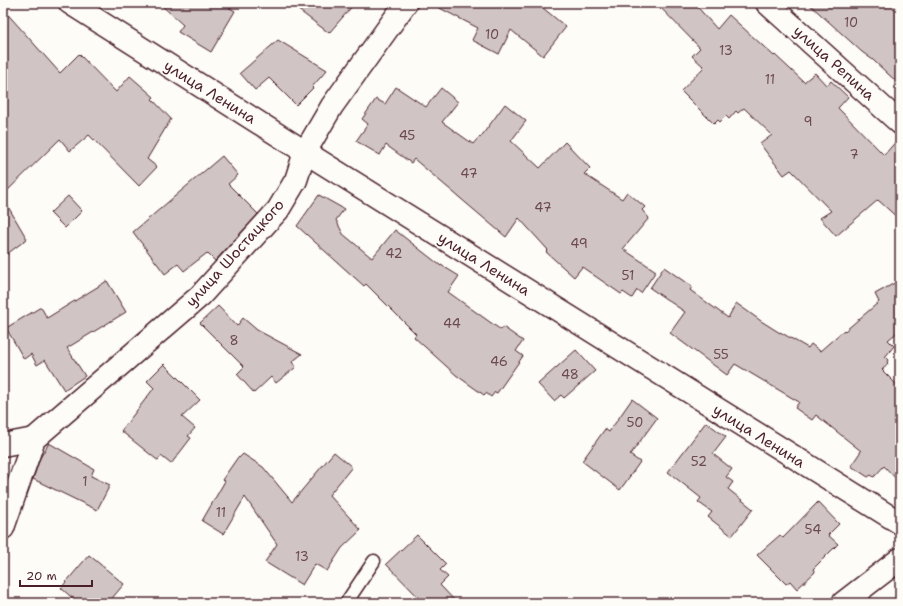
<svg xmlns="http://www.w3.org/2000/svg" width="903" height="606" font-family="'Shantell Sans',sans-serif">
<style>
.building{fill:#d0c5c4;stroke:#4a1f2b}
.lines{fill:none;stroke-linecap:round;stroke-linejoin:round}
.service-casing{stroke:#4a1f2b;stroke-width:15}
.minor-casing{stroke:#4a1f2b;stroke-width:25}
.tertiary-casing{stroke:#4a1f2b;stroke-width:25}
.service{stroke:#fdfcf7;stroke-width:12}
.minor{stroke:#fdfcf7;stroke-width:22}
.tertiary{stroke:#fdfcf7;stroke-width:22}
.labels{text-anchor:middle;stroke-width:3;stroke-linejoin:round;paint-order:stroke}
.number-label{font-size:13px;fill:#6c4851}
.street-label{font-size:15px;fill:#4a1f2b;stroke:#fdfcf7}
</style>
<rect width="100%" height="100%" fill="#fdfcf7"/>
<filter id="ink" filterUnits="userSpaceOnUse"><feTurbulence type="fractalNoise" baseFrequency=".025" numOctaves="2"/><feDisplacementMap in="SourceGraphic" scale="8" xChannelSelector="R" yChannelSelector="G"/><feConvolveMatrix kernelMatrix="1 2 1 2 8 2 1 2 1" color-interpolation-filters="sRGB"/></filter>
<g filter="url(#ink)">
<path class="building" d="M159,3h62l14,8 -24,41 -33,-20 5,-7z
M289,3h66l-26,30z
M430,3h107l29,24 -23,29 -32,-26 -12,24 -27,-14 6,-12z
M656,3h38l23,26 12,-14 45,41 1,-1 29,27 11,-9 12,13 4,-5 17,16 -10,11 46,47 16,-18v83l-22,-20 -42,36 -16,-18 11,-7 -40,-41 -7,5 -24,-31 12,-9 -28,-27 -6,5 -2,-2 -7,8 -3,-3 -6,6 -2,-2 -4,4 -33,-33 23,-24 -12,-11 8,-8z
M808,3h92v82l-27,-25 -11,-8z
M3,9l57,64 19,-19 37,38 14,-16 24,21 -2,2 19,20 -24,40 10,8 -18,19 -50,-51 -19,16 -10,-12 -57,56z
M278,40l49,30 -15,17 1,1 -17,17 -27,-27 -14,12 -15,-17z
M396,87l30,20 15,-19 17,14 -16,20 31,22 6,-7 1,1 25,-34 21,17 -15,20 29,27 25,-26 25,26 -6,6 38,25 5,-7 18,15 -3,3 7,8 -26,31 33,22 -15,22 -4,-3 -5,8 -9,-6 -2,2 -39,-27 -8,10 -28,-25 2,-2 -29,-32 -13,19 -92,-78 -3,4 -25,-18 -6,10 -24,-14 12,-17 -6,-5 14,-20 9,5z
M222,156l16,19 -10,9 30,30 -43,47 -8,-8 -23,18 -6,-7 -13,10 -32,-42z
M319,195l25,14 -8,11 7,14 29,24 23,-28 46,36v-1l18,11 -11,16 53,38 2,-3 20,14 -7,10 7,5 -26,37 -2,-1 -4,5 -5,-4 -2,2 -28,-20 -42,-38 2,-3 -50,-50 -2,2 -67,-60z
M68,196l14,15 -17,17 -15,-15z
M3,198l24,41 -24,18z
M664,267l28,20 -2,3 38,28 8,-15 25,18 19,12v-1l28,16 3,-4 9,7 24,-21 1,1 34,-29 -4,-8 25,-14v50l-12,10 6,6 -9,11 3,3 -1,2 1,1 -6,7 18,18v95l-16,-17 -10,11 -3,-2 -3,2 -17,-11 10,-15 -45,-36 -4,5 -17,-12 4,-6 -64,-38 -8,11 -57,-42 15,-21 -35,-24z
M107,281l19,31 -59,36 18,28 -21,14 -19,-30 -8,5 -6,-11 -7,5 -18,-31 35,-21 6,11z
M218,306l19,20 6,-8 14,12 45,24 -10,8 4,5 -20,16 -5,-6 -17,16 -17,-19 7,-7 -44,-44z
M576,350l19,21 -31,27 -3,-3 -7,6 -16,-17z
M164,364l36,36 -18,17 13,11 -7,8 3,2 -20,26 -10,-8 -3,4 -2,-1 -35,-28 33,-43 -7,-7z
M632,399l25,19 -27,37 10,7 -20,28 -38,-29 23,-32 4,3z
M706,422l20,15 -13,17 19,15 -6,8 7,5 -5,7 25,20 -21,27 -24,-19 4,-5 -14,-10 3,-4 -33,-26z
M49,443l45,26 -3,7 19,9 -13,25 -64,-31 7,-21z
M334,452l18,15 -23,28 32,35 -19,18 -15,23 -12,-7 -13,21 -37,-23 12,-18 -32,-47 -22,37 -21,-13 23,-40 -3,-1 16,-23 1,1 4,-4 20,13 29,35z
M818,502l21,22 -11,11 10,9 -25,25 2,3 -18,17 -7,-8 -4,3 -29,-29 23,-20 3,3z
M417,535l29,29 -6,6 8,7 -8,8 17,18h-33l-38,-39z
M89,555l35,29 -16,19h-30l-17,-15z"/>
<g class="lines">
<defs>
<path id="service" d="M346,603l28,-42"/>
<path id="minor" d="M767,3l133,120
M3,445l31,-6 166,-143 78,-86 18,-30 9,-28 27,-46 74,-103
M3,528l31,-89
M843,603l57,-44"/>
<path id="tertiary" d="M70,3l235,149 595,371"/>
</defs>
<use href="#service" class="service-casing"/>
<use href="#minor" class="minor-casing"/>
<use href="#tertiary" class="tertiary-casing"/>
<use href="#service" class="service"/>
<use href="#minor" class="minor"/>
<use href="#tertiary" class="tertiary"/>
</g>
</g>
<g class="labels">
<g class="number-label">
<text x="851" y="27">10</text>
<text x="492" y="39">10</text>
<text x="726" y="55">13</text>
<text x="770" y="84">11</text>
<text x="808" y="126">9</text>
<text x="407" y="140">45</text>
<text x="854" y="159">7</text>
<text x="469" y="178">47</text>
<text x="543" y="212">47</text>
<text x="579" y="248">49</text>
<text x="394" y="258">42</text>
<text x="628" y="280">51</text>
<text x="452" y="328">44</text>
<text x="234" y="345">8</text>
<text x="721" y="359">55</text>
<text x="499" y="366">46</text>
<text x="570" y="379">48</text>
<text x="635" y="427">50</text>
<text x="699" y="466">52</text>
<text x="85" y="486">1</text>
<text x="221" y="517">11</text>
<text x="813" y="534">54</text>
<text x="302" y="561">13</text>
</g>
<g class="street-label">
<text transform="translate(834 63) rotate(42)" y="5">улица Репина</text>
<text transform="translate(210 92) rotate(32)" y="5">улица Ленина</text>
<text transform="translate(235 253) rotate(-48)" y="5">улица Шостацкого</text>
<text transform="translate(484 264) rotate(32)" y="5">улица Ленина</text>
<text transform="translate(759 436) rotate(32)" y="5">улица Ленина</text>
</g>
</g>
<rect width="903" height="606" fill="none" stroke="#fdfcf7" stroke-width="16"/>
<rect x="8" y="8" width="887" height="590" fill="none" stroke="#4a1f2b" stroke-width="1.5" filter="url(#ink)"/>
<path d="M20 580v6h72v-6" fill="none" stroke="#4a1f2b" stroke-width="2"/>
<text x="26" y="580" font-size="12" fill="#4a1f2b" stroke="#fdfcf7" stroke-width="3" paint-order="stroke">20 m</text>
</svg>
